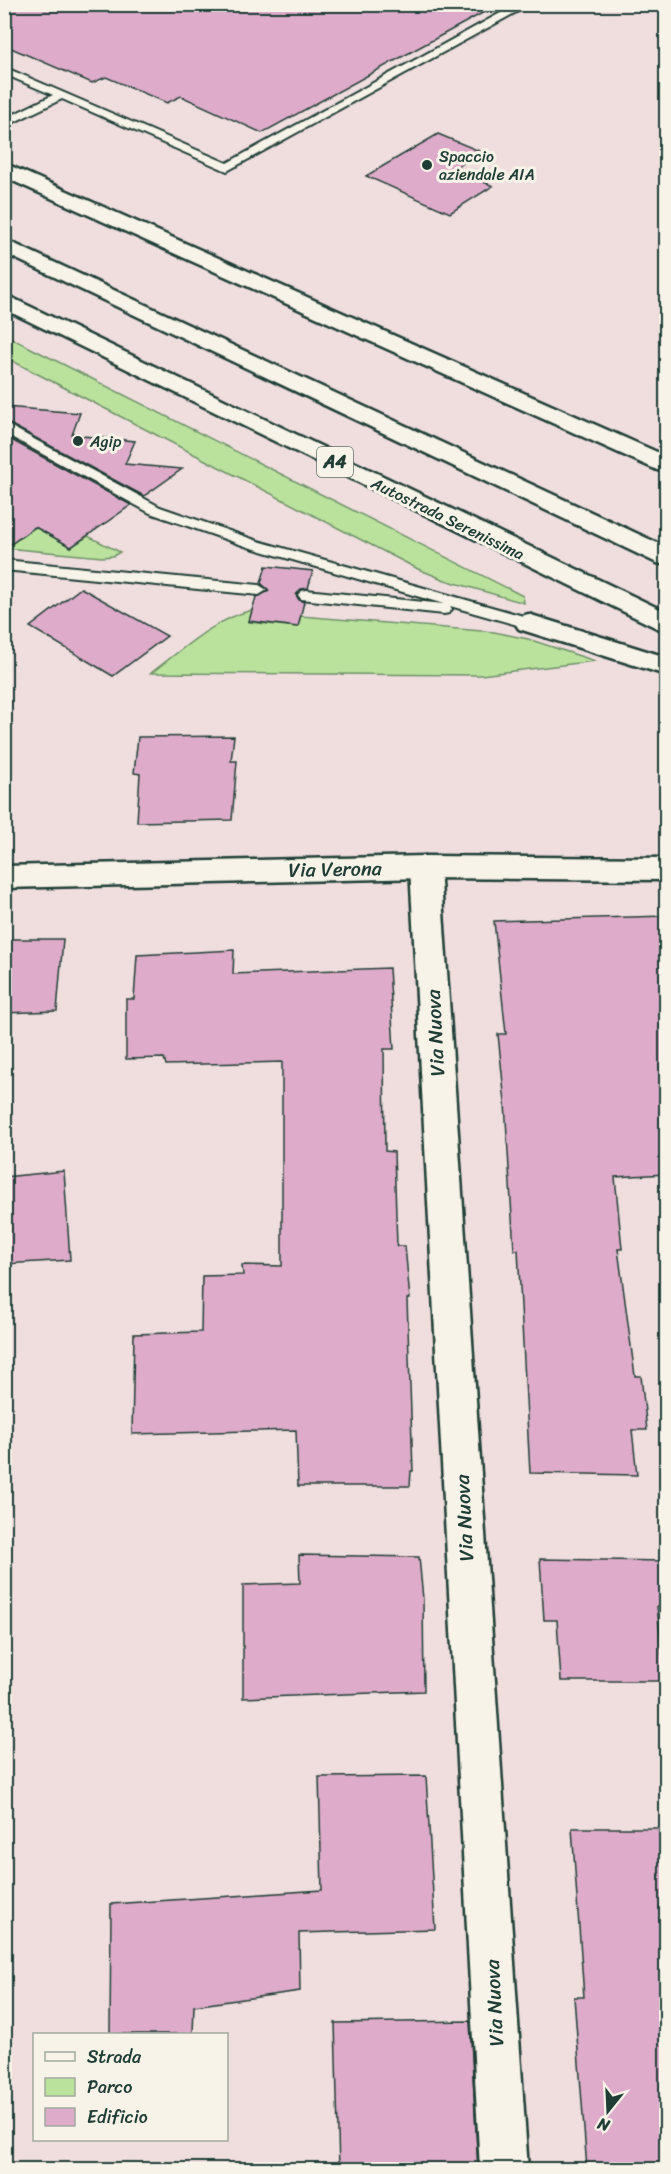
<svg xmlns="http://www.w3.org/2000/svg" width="671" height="2174" font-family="Sriracha,sans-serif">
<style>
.green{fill:#bbe29d;stroke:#6d9068;stroke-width:1.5}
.building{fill:#deacca;stroke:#1f3d34;stroke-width:1.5}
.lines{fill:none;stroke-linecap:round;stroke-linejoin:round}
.service-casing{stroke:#1f3d34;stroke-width:4}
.minor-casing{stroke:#1f3d34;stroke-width:5}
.tertiary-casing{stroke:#1f3d34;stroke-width:5}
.motorway-casing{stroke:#1f3d34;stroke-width:5}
.service{fill:#f7f3e8;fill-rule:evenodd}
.minor{fill:#f7f3e8;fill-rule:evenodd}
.tertiary{fill:#f7f3e8;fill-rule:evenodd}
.motorway{fill:#f7f3e8;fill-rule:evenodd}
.poi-dot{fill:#1f3d34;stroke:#f7f3e8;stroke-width:2}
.labels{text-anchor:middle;stroke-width:6;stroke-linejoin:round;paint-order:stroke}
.far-poi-label{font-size:16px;fill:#1f3d34;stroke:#f7f3e8;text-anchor:start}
.far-street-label{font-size:16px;fill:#1f3d34;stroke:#f7f3e8}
.shield{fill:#f7f3e8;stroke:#60746a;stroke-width:1.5}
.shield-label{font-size:18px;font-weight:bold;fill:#1f3d34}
.street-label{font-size:20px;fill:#1f3d34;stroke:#f7f3e8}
</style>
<rect width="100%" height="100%" fill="#f0dedf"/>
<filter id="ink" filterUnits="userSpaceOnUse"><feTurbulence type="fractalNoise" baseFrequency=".0167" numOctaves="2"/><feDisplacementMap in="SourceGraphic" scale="12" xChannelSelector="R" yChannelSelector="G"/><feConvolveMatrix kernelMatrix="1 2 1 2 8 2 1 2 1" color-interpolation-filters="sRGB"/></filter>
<g filter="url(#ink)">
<path class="green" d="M5,335l518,261 1,7 -79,-23 -27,-11 -394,-202 -19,-10z
M36,527l35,20 17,-11 32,16 -7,4 -11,1 -97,-9 -1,-4 4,2z
M252,610l-3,12 47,5 5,-11 193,16 34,7 67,22 -114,14 -330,-2c32,-24 62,-53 101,-63z"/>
<path class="building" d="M4,4h495l-237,129 -81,-37 -14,7 -61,-26 -14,6 -88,-38z
M438,134l44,18 -29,17 40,17 -43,27 -84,-37z
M4,407l76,6 -8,22 63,6 -10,23 57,5 -38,27 -140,-75z
M4,436l127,69 -60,42 -36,-20 -31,22z
M266,566l47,5 -5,17 -7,1 -5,6 3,5 5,2 -6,25 -49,-6 7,-24 13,-6 -8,-8z
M81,588l86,48 -54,40 -83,-49z
M234,736l-3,25h6l-5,59 -95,2 3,-48 -6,-1 4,-36z
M666,916v258l-51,3 7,72h-4l17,127h6l6,54h-15l5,45 -107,-2 -12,-223h-4l-9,-147 -7,-69h8l-12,-113z
M4,939h59l-6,72 -53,2z
M234,950l-1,24 156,-6 5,81h-10l1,102 9,1 3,94h8l5,53h-3l6,172h-2l-1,15h-112l-2,-56 -164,4 2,-100 67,-2 1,-56 41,-1 -1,-10 40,1v-204l-116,3 -2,-7 -38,1v-60h8l3,-44z
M64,1171l6,89 -66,4v-87z
M299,1555l120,2 4,42 1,92 -181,7v-113l57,-2z
M540,1559l126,2v45h-9l8,75h-104l-4,-61h-13z
M426,1776l9,153 -136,4 1,58 -106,15 -1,28h-83l1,-130 211,-14 -3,-113z
M572,1828h94v341h-79l-13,-172h10z
M470,2021l8,148h-139l-4,-146z"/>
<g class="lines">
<defs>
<path id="service" d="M517,4h14l-304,167 -165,-72 -58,28v-8l49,-24 -49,-21v-7l223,96z
M4,423l156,84 98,34 276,78 2,4 -8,5 -78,-22 2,3 -3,4 -5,1 -143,-15 -3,-4 3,-4 5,-1 138,14 -196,-57 -98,-34 -146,-80z
M4,560l255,25 8,5 -8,5 -255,-25z"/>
<path id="minor" d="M425,856l11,3 4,8 88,1303h-48l-70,-1303 4,-8z"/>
<path id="tertiary" d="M4,163l662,293v16l-9,-2 -653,-293z
M425,856l241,2v22l-241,-2 -421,10v-22z"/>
<path id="motorway" d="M4,239l662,308v18l-9,-2 -653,-310z
M4,294l662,318v19l-9,-3 -653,-319z
M528,614l138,43v18l-147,-46 -4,-6 4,-6z"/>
</defs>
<use href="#service" class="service-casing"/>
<use href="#minor" class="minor-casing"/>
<use href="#tertiary" class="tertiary-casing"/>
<use href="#motorway" class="motorway-casing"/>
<use href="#service" class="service"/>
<use href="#minor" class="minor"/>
<use href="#tertiary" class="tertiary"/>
<use href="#motorway" class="motorway"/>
</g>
</g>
<g class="poi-dot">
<circle cx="427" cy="165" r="6"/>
<circle cx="78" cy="441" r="6"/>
</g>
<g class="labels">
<g class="far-poi-label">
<text x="439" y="162">Spaccio<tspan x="439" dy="18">aziendale AIA</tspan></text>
<text x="90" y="447">Agip</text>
</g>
<g class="far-street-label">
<text transform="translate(448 518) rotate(26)" y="6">Autostrada Serenissima</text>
</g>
<rect class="shield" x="317" y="447" width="36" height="30" rx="4.5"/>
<g class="shield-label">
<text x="335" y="468">A4</text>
</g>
<g class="street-label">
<text transform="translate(335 869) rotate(-1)" y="7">Via Verona</text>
<text transform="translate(435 1033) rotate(-93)" y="7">Via Nuova</text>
<text transform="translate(464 1518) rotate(-93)" y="7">Via Nuova</text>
<text transform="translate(494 2003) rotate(-93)" y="7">Via Nuova</text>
</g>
</g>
<rect width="671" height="2174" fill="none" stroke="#f7f3e8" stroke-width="24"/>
<rect x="12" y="12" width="647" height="2150" fill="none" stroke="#1f3d34" stroke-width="2" filter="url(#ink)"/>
<rect x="33" y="2033" width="195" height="108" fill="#f7f3e8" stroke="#a1aaa0" stroke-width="1.5"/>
<rect x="45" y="2052" width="30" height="9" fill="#f7f3e8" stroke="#a1aaa0" stroke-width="1.5"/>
<text x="87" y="2063" font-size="18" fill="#1f3d34">Strada</text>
<rect x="45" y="2078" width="30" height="18" fill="#bbe29d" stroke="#a1aaa0" stroke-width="1.5"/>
<text x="87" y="2093" font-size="18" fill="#1f3d34">Parco</text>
<rect x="45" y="2108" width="30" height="18" fill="#deacca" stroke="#a1aaa0" stroke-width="1.5"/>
<text x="87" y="2123" font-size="18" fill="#1f3d34">Edificio</text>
<g transform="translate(608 2111) rotate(198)" stroke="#f7f3e8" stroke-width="4.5" paint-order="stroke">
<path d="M0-4.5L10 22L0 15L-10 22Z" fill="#1f3d34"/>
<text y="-9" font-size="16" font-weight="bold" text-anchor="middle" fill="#1f3d34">N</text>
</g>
</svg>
